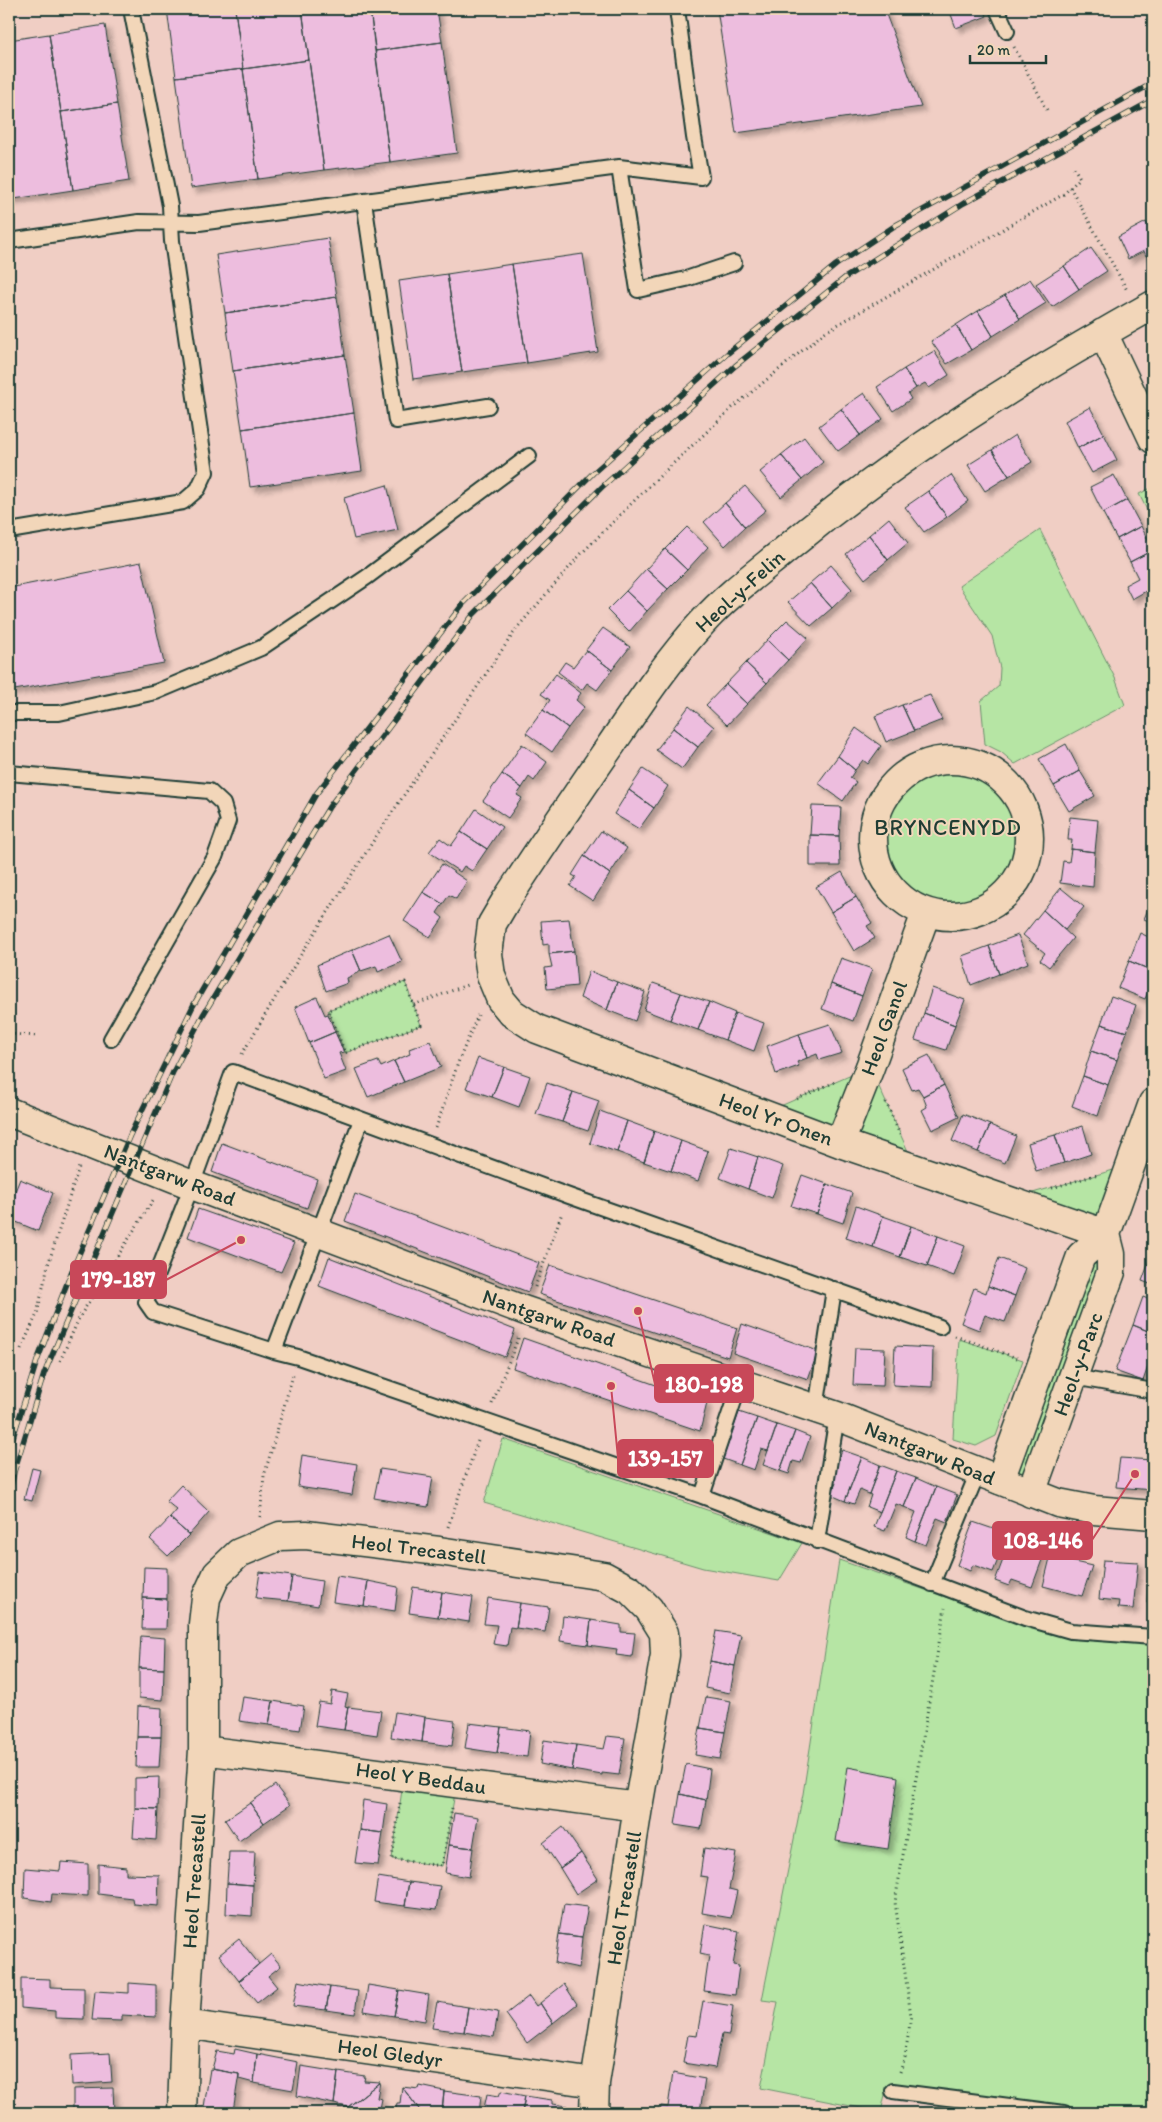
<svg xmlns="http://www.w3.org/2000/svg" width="1162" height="2122" font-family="Itim,sans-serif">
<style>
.green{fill:#b6e5a4;stroke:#6a916c}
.building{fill:#edbdde;stroke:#1f3d34;filter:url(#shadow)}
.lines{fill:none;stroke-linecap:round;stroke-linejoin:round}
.lane-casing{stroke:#1f3d34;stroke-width:18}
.street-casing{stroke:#1f3d34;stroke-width:31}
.secondary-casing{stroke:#1f3d34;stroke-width:31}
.path{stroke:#1f3d34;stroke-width:3;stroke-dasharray:1 4;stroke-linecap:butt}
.lane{stroke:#f2d6b9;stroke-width:14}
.street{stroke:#f2d6b9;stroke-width:28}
.secondary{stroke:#f2d6b9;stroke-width:28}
.rail-casing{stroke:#1f3d34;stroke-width:5.5}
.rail{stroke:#f2d6b9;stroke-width:4;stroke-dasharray:11;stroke-linecap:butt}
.labels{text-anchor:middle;stroke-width:4;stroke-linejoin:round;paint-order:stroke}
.street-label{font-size:21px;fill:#1f3d34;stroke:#f2d6b9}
.neighbourhood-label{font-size:22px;letter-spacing:1px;fill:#1f3d34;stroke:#f2d6b9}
.leader{fill:none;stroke:#c84859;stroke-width:2}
.callout-dot{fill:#c84859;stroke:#f2d6b9;stroke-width:2}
.callout{fill:#c84859;stroke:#c84859;stroke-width:2}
.callout-label{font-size:22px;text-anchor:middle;font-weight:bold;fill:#fff}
</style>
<defs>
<filter id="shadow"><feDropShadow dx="4.5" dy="4.5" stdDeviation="2.5" flood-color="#0004"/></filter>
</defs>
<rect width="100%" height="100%" fill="#f0cec4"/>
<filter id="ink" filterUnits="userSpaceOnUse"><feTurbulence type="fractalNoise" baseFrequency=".02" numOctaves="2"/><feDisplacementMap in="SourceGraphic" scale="10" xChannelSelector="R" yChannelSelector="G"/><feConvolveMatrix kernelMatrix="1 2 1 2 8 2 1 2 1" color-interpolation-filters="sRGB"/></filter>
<g filter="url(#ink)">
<path class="green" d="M1153,487v35l-14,-28z
M1040,530l75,148 10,27 -110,59 -14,-12 -16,-8 -4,-43 18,-15 1,-18 -8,-32 -33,-50z
M885 836a66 66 0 1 1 132 0a66 66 0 1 1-132 0Z
M405,982l16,43 -76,28 -17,-43z
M870,1067l46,102 -154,-55z
M1131,1165l-20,89 -80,239 -31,-13 81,-224 25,-22 -98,-34z
M959,1339l64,21 -27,76 -20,10 -23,-7z
M503,1439l299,104 -23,38 -76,-13 -219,-65z
M839,1560l187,65 40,11 87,7v470h-88l-166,-21 -12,-6 -6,26 -120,-24 17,-86 -16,-2 41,-206z
M404,1776l53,6 -15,84 -50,-7z"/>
<path class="building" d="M167,9h68l8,60 -67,8z
M235,9h67l7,51 -66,9z
M302,9h68l20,153 -66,8z
M370,9h67l5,33 -67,9z
M717,9h167l37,98 -185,26z
M949,9h35l3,7 -31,12z
M105,25l12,79 -56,8 -12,-78z
M49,34l24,156 -59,9 -5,-36v-123z
M442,42l15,111 -67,9 -15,-111z
M309,60l15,110 -66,9 -15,-110z
M243,69l15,110 -67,9 -15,-111z
M117,104l12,77 -56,9 -12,-78z
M9,163l5,36 -5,1z
M1146,222l7,13v17l-7,4 -2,-5 -16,8 -10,-22z
M328,238l9,59 -112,16 -9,-58z
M1091,248l16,23 -28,18 -15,-23z
M583,254l15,98 -71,11 -15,-99z
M512,264l15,99 -65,9 -15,-98z
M1064,266l15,23 -27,18 -16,-23z
M447,274l15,98 -49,7 -14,-98z
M1030,279l16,24 -26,16 -15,-24z
M1005,295l15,24 -27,17 -15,-25z
M337,297l8,58 -112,16 -8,-58z
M978,311l15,25 -22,14 -15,-25z
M956,325l15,25 -24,14 -16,-23z
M934,351l15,24 -20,13 -4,-5 -9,5 -12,-19z
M345,355l9,58 -112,16 -9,-58z
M904,369l12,19 -8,6 3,5 -18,12 -16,-24z
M864,393l19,26 -23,16 -19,-26z
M1090,407l14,27 -26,14 -13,-27z
M841,409l19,26 -22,16 -19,-25z
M354,413l8,58 -112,16 -8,-58z
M1104,434l13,26 -25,13 -14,-25z
M1015,435l17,27 -23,14 -17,-26z
M804,437l19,25 -21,18 -21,-25z
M992,450l17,26 -24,15 -17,-26z
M781,455l21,25 -21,17 -21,-25z
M951,475l17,26 -21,16 -19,-26z
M1114,475l13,25 -24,13 -13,-26z
M387,485l11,45 -44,9 -10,-41z
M745,486l21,24 -21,17 -20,-24z
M928,491l19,26 -23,15 -19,-25z
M1127,500l14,26 -24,13 -14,-26z
M725,503l20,24 -20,19 -21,-24z
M889,518l19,25 -20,17 -19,-25z
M1141,526l12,24 -23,12 -13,-23z
M687,527l21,20 -21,23 -22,-21z
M869,535l19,25 -23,19 -19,-25z
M665,549l22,21 -19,19 -22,-20z
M1153,550v37l-21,12 -7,-14 13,-7 -8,-16z
M141,562l23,101 -155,28v-103z
M831,565l21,24 -20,19 -22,-25z
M646,569l22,20 -21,22 -21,-20z
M810,583l22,25 -21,18 -23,-24z
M626,591l21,20 -18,21 -22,-22z
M787,620l21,18 -20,22 -21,-20z
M603,628l27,19 -18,23 -26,-20z
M767,640l21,20 -21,23 -21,-20z
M586,650l26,20 -15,20 -10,-7 -5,7 -24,-18 7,-10 8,5z
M746,663l21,20 -20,21 -21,-20z
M556,674l25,19 -5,7 8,7 -16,21 -25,-18 7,-10 -9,-6z
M726,684l21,20 -20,21 -21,-20z
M930,695l12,25 -28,11 -12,-26z
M902,705l12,26 -28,11 -11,-26z
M689,706l25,21 -16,20 -25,-19z
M543,710l25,18 -16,24 -26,-19z
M673,728l25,19 -16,22 -26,-19z
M856,728l25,18 -13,18 -5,-4 -8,10 -17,-14z
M522,744l25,18 -13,19 -5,-4 -7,11 -20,-14z
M1066,744l14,27 -26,15 -15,-27z
M838,756l17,14 -5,8 6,4 -13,19 -25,-18z
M643,769l25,17 -14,22 -25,-18z
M1080,771l15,25 -26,15 -15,-25z
M502,774l20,14 -5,7 5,3 -14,20 -25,-17z
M629,790l25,18 -15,21 -25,-15z
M812,806l29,1 -2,29 -29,-1z
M476,809l26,18 -15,22 -26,-17z
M1070,817l28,3 -3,32 -24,-3 1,-9h-4z
M601,831l26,17 -17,26 -26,-18z
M461,832l26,17 -15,22 -8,-5 -4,6 -31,-20 11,-14 11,8z
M810,835l29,1 1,30h-30z
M1071,849l24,3 -2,35 -33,-4 3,-22 6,1z
M584,856l26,18 -17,27 -23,-15 6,-9 -4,-2z
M442,864l25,17 -11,18 -7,-4 -6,9 -20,-12z
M842,872l14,25 -25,15 -15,-25z
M1061,888l23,19 -19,23 -22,-20z
M423,892l20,12 -6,9 6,5 -13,19 -26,-16z
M856,897l16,26 -5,3 8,12 -21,13 -23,-39z
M1153,897v26l-9,-4z
M1043,910l30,28 -24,29 -9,-7 5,-7 -22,-18z
M569,919l5,32 -25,3v-10l-6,1 -2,-24z
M1140,933l13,6v32l-24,-10z
M389,934l13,28 -24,10 -2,-6 -15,5 -9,-21z
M1018,935l10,28 -29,11 -10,-28z
M989,946l10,28 -28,11 -9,-29z
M352,950l9,21 -14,7 1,5 -22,8 -9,-26z
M574,951l3,35 -30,3 -2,-21 7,-1 -3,-13z
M841,958l31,11 -10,27 -31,-12z
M1129,961l24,10v8l-8,20 -27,-11z
M589,971l28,11 -10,28 -27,-12z
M617,982l28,10 -10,29 -28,-11z
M653,983l28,10 -11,27 -26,-10z
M831,984l31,12 -9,25 -31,-12z
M932,988l33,12 -10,25 -31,-12z
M681,993l28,9 -11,28 -28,-10z
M1111,996l25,9 -9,27 -26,-8z
M317,997l8,18 3,-1 7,18 -26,11 -14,-36z
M709,1002l26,11 -10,27 -27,-10z
M735,1013l29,10 -10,28 -29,-11z
M924,1013l31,12 -9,25 -31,-10z
M830,1024l12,29 -23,7 -2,-6 -10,4 -8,-24z
M1101,1024l26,8 -10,28 -26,-9z
M335,1032l9,20 -5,1 7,18 -22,8 -15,-36z
M799,1034l8,24 -10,4 2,4 -23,8 -9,-28z
M430,1041l11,26 -37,15 -10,-21 16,-7 -1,-5z
M1091,1051l26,9 -9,25 -25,-9z
M929,1055l15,30 -21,11 -5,-8 -6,2 -10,-22z
M478,1058l26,9 -12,30 -26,-9z
M378,1061l3,6 13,-6 10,21 -36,15 -12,-28z
M504,1067l26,9 -11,31 -27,-10z
M1083,1076l25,9 -10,31 -26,-10z
M547,1083l26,9 -11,30 -26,-8z
M944,1085l15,32 -27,13 -10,-20 5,-3 -4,-11z
M573,1092l26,9 -11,30 -26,-9z
M600,1111l27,10 -10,31 -27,-9z
M963,1114l27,11 -12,27 -26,-11z
M627,1121l27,10 -10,31 -27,-10z
M990,1125l26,11 -11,27 -27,-11z
M1083,1126l8,28 -27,9 -9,-28z
M654,1131l27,10 -10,30 -27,-9z
M1055,1135l9,28 -28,8 -8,-28z
M681,1141l27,10 -10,30 -27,-10z
M222,1143l95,36 -10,29 -95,-36z
M731,1148l27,9 -10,32 -28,-11z
M758,1157l25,9 -11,32 -24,-9z
M802,1175l25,9 -10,30 -26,-8z
M20,1179l33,14 -15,38 -29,-12v-13z
M827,1184l25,9 -9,30 -26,-9z
M355,1194l184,69 -11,29 -183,-71z
M856,1206l27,10 -10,31 -27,-9z
M198,1209l96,34 -13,29 -93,-35z
M883,1216l28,10 -11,31 -27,-10z
M911,1226l27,10 -11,30 -27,-9z
M938,1236l27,10 -11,30 -27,-10z
M1152,1254h1v31l-11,-4z
M329,1257l186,73 -10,27 -186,-71z
M999,1258l26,10 -10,28 -27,-10z
M550,1265l187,63 -9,29 -189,-63z
M988,1286l27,10 -10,26 -20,-7 -6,15 -18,-7 13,-35 12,5z
M1143,1297l10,4v32l-20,-8z
M742,1324l76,27 -10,28 -75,-26z
M1133,1325l20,8v19l-10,29 -28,-10z
M523,1338l184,65 -7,28 -187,-63z
M895,1346l38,2 -1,39 -39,-2z
M855,1348l30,1 -2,37 -30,-1z
M739,1412l18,6 -17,47 -17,-6z
M757,1418l20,7 -9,26 -7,-2 -7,21 -14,-5z
M777,1425l18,6 -15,40 -17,-6z
M795,1431l15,6 -9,26 -8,-2 -4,13 -9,-3z
M842,1450l20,7 -17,44 -14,-6 5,-12 -6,-2z
M302,1455l55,9 -5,31 -54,-8z
M862,1457l18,8 -11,29 -9,-4 -6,14 -9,-3z
M1120,1458l33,2v30l-37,-3z
M880,1465l16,6 -16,41 -13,-5 4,-12 -2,-1z
M32,1468l8,2 -8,31 -8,-2z
M380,1469l53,8 -5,30 -54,-9z
M896,1471l20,7 -12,29 -8,-3 -11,27 -11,-4z
M916,1478l20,9 -21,54 -9,-4 10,-25 -12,-5z
M181,1485l28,27 -20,23 -19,-17 7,-8 -11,-9z
M936,1487l21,8 -10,27 -10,-4 -11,27 -11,-4z
M170,1518l19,17 -21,21 -18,-17z
M973,1522l35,12 -15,38 -20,-7 -3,6 -13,-6z
M1012,1536l34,13 -14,38 -20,-7 -3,6 -14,-5z
M1052,1550l19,6 -1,5 22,5 -10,30 -39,-10z
M1103,1560l35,2 -5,47 -15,-1 1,-7 -20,-2z
M1149,1563h4v40h-6z
M144,1567l23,1v31l-24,-1z
M260,1572l32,4 -4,25 -32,-3z
M292,1576l30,5 -4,25 -30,-5z
M337,1576l31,5 -4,25 -31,-4z
M368,1581l30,6 -3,24 -31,-5z
M413,1587l29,5 -4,25 -29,-4z
M442,1592l31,5 -4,25 -31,-5z
M143,1598l24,1 -1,30h-24z
M488,1598l32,5 -4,25 -6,-1 -3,19 -14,-2 4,-19 -13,-1z
M520,1603l29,4 -4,25 -29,-4z
M563,1616l28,4 -3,25 -28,-4z
M591,1620l30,5v7l14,1 -3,24 -16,-2 1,-6 -29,-4z
M716,1631l25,4 -6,31 -25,-5z
M141,1636l24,2 -1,31 -25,-1z
M710,1661l25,5 -5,27 -25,-5z
M139,1668l25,1 -1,31 -24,-2z
M332,1691l16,3 -3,12 3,1 -4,23 -29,-4 4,-24 11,2z
M243,1697l30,4 -4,24 -30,-4z
M706,1697l25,4 -6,31 -25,-4z
M273,1701l31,5 -4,24 -31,-5z
M138,1706l24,2 -1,29h-24z
M348,1707l33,4 -4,24 -33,-5z
M395,1712l30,5 -3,25 -31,-5z
M425,1717l30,4 -3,25 -30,-4z
M469,1723l32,4 -4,26 -32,-5z
M501,1727l29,4 -3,26 -30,-4z
M700,1728l25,4 -5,27 -25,-4z
M607,1736l18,2 -6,37 -17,-2v2l-30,-5 4,-25 28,4z
M137,1737h24l-2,30h-23z
M544,1740l32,5 -4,25 -32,-6z
M686,1764l24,5 -4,31 -26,-6z
M848,1767l50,10 -10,72 -52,-8z
M159,1777l-1,32 -23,-1v-30z
M275,1785l15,20 -26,18 -14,-20z
M680,1794l26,6 -5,29 -26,-4z
M363,1800l24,4 -4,29 -23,-3z
M250,1803l14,20 -25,18 -14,-21z
M135,1808l23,1 -2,31 -23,-2z
M454,1813l24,4 -5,31 -24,-3z
M563,1827l18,26 -21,15 -17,-25z
M360,1830l23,3 -5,32 -23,-2z
M449,1845l24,3 -4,29 -24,-4z
M704,1848l32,5 -7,36 8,2 -6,27 -29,-5 6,-36 -8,-1z
M229,1852h26l-2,33 -26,-2z
M581,1853l17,26 -22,15 -16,-26z
M61,1862l27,2v32l-36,-2 -1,8 -27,-4 1,-30 35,3z
M98,1864l28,3v7l33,1 -1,31 -25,-2 -1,-6 -34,-4z
M378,1877l31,5 -4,24 -31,-4z
M409,1882l31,4 -4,24 -31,-4z
M227,1883l26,2 -1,31 -26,-2z
M564,1904l24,3 -6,30 -23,-3z
M705,1924l34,7 -6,34 6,1 -4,29 -31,-4 5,-35 -9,-2z
M559,1934l23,3 -3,31 -24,-5z
M239,1939l20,25 -20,17 -20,-26z
M271,1954l10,12 -13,10 9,11 -20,16 -18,-22z
M21,1978l29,1v8l34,1v31l-29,-1v-7l-34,-3z
M298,1981l32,6 -4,23 -33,-4z
M129,1983l27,2v32l-34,-2v6l-30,-1 3,-29 34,2z
M564,1984l13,20 -24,19 -13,-20z
M368,1985l31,5 -5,26 -30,-5z
M330,1987l28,4 -3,23 -29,-4z
M399,1990l30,5 -4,26 -31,-5z
M529,1996l7,10 4,-3 13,20 -26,20 -21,-29z
M703,2001l30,5 -4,29 -7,-1 -7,34 -32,-5 5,-28 9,1z
M437,2002l31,5 -4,25 -32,-4z
M468,2007l30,5 -4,25 -30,-5z
M235,2049l22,5 -3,29 -15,-4v-5l-27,-5 5,-18 17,3z
M110,2053l2,29 -40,3 -1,-30z
M257,2054l41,8 -5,28 -39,-7z
M301,2066l37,6 -4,32 -37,-8z
M210,2069l29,5 -6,37 -29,-4z
M338,2072l27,4 -1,5 16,1 -32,25 -14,-3z
M673,2073l32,6 -5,32 -8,-1v3h-32l1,-7 7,1z
M380,2082l-3,16 5,1 -3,14h-32l1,-6z
M420,2086l24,5 -2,22h-20l-20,-26 17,2z
M402,2087l20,26h-27l2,-10h3z
M113,2088l1,25h-41v-24z
M444,2091l37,5 -2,17h-37z
M501,2091l24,5 -3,17h-39l4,-19 12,2z
M525,2096l27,4v4l16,2 -11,7h-35z"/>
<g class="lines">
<defs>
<path id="lane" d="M997,9l10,22
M619,167l19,123 48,-11 48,-16
M364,201l32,220 92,-15
M9,241l130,-19 60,1 420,-56 82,10 -7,-40 -17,-128
M9,531l174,-29 15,-13 8,-17 -34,-231 -2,-35 -39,-197
M9,713h50l97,-21 105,-44 106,-71 162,-121
M9,773l200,18 14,13 5,17 -13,36 -104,182
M361,1120l-87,231 -121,-39 -7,-10 46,-117 41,-113 336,124 371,131
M274,1351l24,6 404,139 323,122 46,13 82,6
M1073,1377l80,14
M816,1409l18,-120
M702,1496l38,-113
M817,1541l20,-125
M932,1584l46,-112
M893,2091l171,22"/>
<path id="street" d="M1103,333l50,106
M873 838a78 78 0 1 1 156 0a78 78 0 1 1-156 0Z
M840,1143l30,-76 56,-154
M1106,1234l-266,-91 -303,-114 -25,-16 -11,-13 -10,-24 -3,-22 4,-30 13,-22c35,-53 70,-105 106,-157 28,-41 57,-85 91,-122 26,-29 58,-52 88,-77 112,-93 236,-170 363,-241
M1000,1480l81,-224 25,-22 47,-131
M1031,1493l80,-221v-18l-5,-20
M203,1750l435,57
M185,2024l410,59
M182,2113l3,-89 18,-274v-126l3,-26 11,-24 22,-21 19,-8 22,-9 26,-1 133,16 165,25 26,14 19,19 15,24 1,22 -27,152 -43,276 -1,30"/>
<path id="secondary" d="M9,1112l183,73 334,126 311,105 221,87 36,7 59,5"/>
</defs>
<use href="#lane" class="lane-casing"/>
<use href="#street" class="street-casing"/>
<use href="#secondary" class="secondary-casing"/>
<path class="path" d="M1014,47l33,63
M1070,187l57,103
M405,982l16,43 -76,28 -17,-43z
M414,1005l53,-20
M9,1034l29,2
M242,1054l58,-98 81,-127 136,-201 63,-73 63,-63 88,-83 94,-77 239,-138 16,-16 -7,-12
M797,1099l38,-17
M886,1102l14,33
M436,1128l23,-68 19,-45
M1052,1188l47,-14
M535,1287l27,-74
M955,1336l62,22
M21,1349l16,-35 11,-49 31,-98
M60,1361l20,-45 75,-119
M492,1404l27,-68
M260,1517l4,-41 29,-101
M448,1527l31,-89
M400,1803l-8,56 50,7 10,-58
M900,2072l5,-15 6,-41 -16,-114 50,-294"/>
<use href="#lane" class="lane"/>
<use href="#street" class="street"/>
<use href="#secondary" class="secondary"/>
<defs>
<path id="rail" d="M9,1450l28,-89 34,-88 59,-138 63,-129 123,-212 147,-190 130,-131 135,-120 108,-88 60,-40 257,-142
M9,1496l5,-24 30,-98 129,-302 30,-57 126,-208 144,-192 129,-128 133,-121 111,-89 118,-74 189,-103"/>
</defs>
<use href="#rail" class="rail-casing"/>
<use href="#rail" class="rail"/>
</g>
</g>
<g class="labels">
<g class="street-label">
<text transform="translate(740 591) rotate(-42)" y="7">Heol-y-Felin</text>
<text transform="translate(884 1028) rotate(-70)" y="7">Heol Ganol</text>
<text transform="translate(776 1119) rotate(20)" y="7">Heol Yr Onen</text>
<text transform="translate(170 1175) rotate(21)" y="7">Nantgarw Road</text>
<text transform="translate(549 1318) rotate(19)" y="7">Nantgarw Road</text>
<text transform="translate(1078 1364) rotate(-70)" y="7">Heol-y-Parc</text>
<text transform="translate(930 1453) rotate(22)" y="7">Nantgarw Road</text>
<text transform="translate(419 1549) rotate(7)" y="7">Heol Trecastell</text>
<text transform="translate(421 1778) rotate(8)" y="7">Heol Y Beddau</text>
<text transform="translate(194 1881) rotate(-86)" y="7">Heol Trecastell</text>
<text transform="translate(624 1898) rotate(-81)" y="7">Heol Trecastell</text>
<text transform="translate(390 2053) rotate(8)" y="7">Heol Gledyr</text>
</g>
<g class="neighbourhood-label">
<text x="948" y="835">BRYNCENYDD</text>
</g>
</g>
<path class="leader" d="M241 1240L166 1280M638 1311L655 1384M611 1386L618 1458M1135 1474L1092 1540"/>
<g class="callout-dot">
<circle cx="241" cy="1240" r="5"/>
<circle cx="638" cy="1311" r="5"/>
<circle cx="611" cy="1386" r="5"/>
<circle cx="1135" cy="1474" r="5"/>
</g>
<g class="callout">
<rect x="71" y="1261" width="95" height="37" rx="5"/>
<rect x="655" y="1365" width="98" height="37" rx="5"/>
<rect x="618" y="1440" width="95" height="37" rx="5"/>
<rect x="993" y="1522" width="99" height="37" rx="5"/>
</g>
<g class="callout-label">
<text x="118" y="1287">179-187</text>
<text x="704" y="1392">180-198</text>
<text x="665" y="1466">139-157</text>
<text x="1043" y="1548">108-146</text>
</g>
<rect width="1162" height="2122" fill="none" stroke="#f2d6b9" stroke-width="30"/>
<rect x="15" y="15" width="1132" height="2092" fill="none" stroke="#1f3d34" stroke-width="2" filter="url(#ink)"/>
<path d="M970 55v8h76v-8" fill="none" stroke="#1f3d34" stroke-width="2.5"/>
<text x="977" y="55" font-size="15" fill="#1f3d34" stroke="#f2d6b9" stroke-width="4" paint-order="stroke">20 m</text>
</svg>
